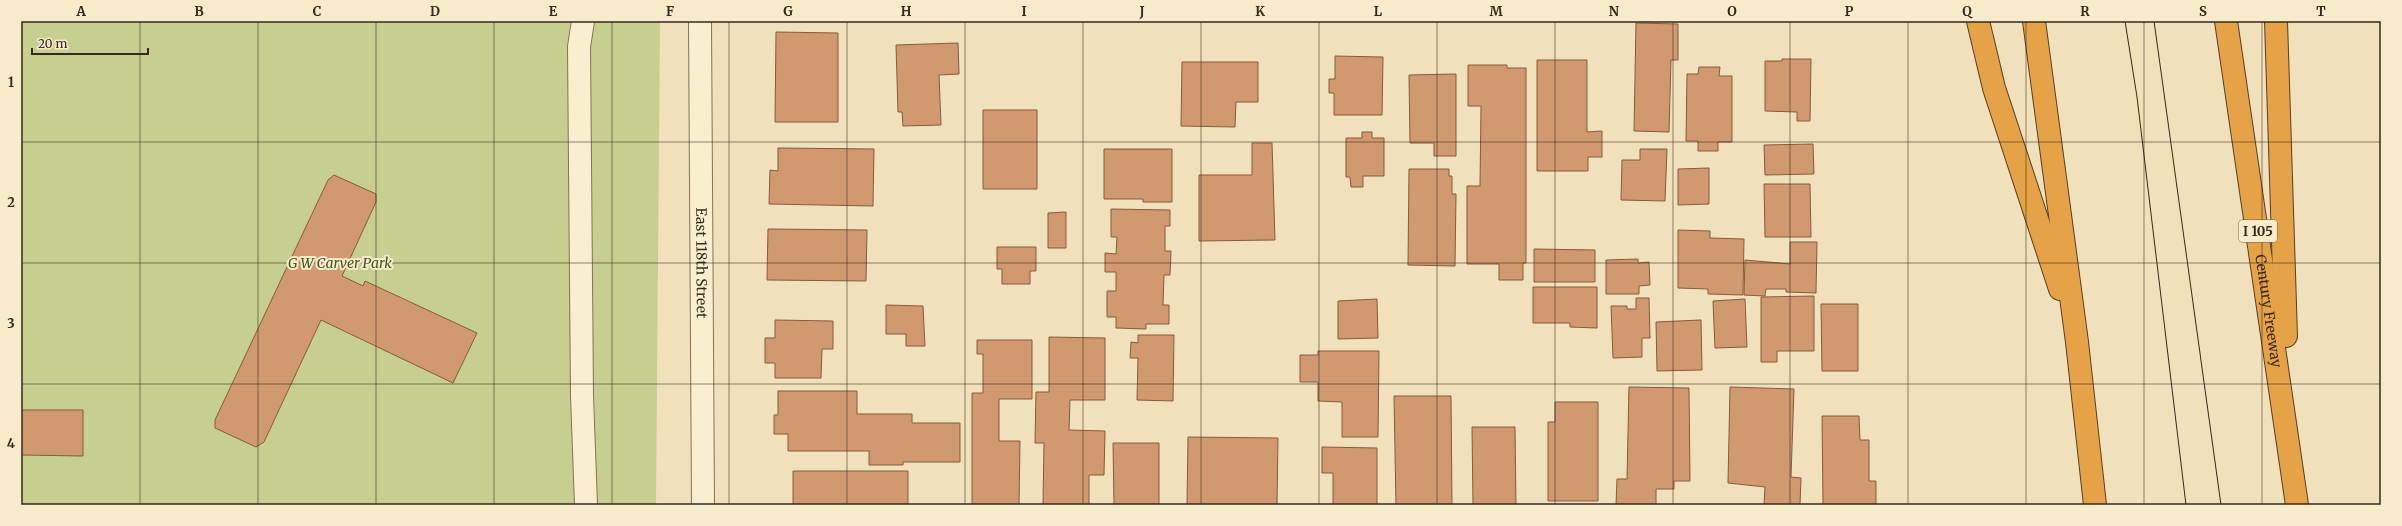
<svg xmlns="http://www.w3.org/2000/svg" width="2402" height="526" font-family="Merriweather,serif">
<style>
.green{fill:#c6ce90}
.building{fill:#d09970;stroke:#885a3a}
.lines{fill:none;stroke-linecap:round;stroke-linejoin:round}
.minor-casing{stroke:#887155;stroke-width:24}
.highway-casing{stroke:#553f2a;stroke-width:24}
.minor{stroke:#faeed0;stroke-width:22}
.highway{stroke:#e5a247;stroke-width:22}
.tram{stroke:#36281b;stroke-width:1}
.grid{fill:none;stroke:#36281b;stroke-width:1;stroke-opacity:0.55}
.labels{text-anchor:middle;stroke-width:4;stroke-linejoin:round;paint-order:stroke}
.shield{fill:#f7ebcc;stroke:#706250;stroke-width:1}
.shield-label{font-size:13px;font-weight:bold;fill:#36281b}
.park-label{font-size:14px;font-style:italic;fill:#465420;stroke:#f7ebcc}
.street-label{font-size:14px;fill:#36281b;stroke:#f7ebcc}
.neatline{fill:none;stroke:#36281b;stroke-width:1.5}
.grid-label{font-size:13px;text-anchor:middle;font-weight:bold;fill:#36281b}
</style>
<rect width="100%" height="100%" fill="#f0e1bc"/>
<path class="green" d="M21,21h639l-4,484h-635z"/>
<path class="building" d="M1636,23l42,1v36h-7l-2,72 -35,-1z
M776,32l62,1v89h-63z
M958,43l1,31 -20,1 2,50 -38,1 -1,-14h-4l-2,-67z
M1335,56l48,1 -1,58h-48v-22h-5v-14h6z
M1782,59h29l-1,62h-13v-9l-32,-1v-50h17z
M1537,60h50v72l15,-1v26h-14v14h-51z
M1182,62h76v40h-22l-1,25 -54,-1z
M1468,65h39v3h19v195h-3v17h-24v-16h-32v-78h13l1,-80h-13z
M1699,67h21l-1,9h13v66h-14v9h-20v-10h-12l1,-67h11z
M1456,74v82h-22v-13h-24l-1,-68z
M983,110h54v79h-54z
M1362,132h10v6h12v38h-21v11h-12l-1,-10h-4v-39h16z
M1252,143h20l3,97 -76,1v-66h53z
M1813,144l1,30 -49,1 -1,-30z
M778,148l96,1 -1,57 -104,-2 1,-34 8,1z
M1104,149h68v53h-29v-3h-39z
M1640,149h27l-2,52 -44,-1 1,-40h18z
M1709,168v36l-31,1v-36z
M1409,169h40v7h3v18h4l-1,72 -47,-1z
M334,175l42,19v8l-34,74 21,10 2,-5 112,52 -24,50 -132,-63 -57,122 -8,5 -41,-19v-8l113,-240z
M1764,184h46l1,53h-46z
M1111,209l59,1v16h-5v25h6l-1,24h-6l-1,30h6v19h-23v5l-30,-1v-11h-9v-26h9v-19h-11v-19l11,1 1,-17h-6z
M1066,212v36h-18v-35z
M768,229l99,1 -1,51 -99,-1z
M1678,230l32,1v7l34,1 -1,56 -35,-1v-5l-30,-1z
M1790,242h27l-1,51 -30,-1v-3h-20l-1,7 -21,-1 1,-35 45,4z
M997,247h39v24h-6v13h-28v-15h-5z
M1534,249l61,1v32h-61z
M1638,259v4l11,-1 1,23 -11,1v8h-33v-34z
M1533,287h64v41l-27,-1v-4h-37z
M1814,296v55h-37v11h-16v-65z
M1636,298h13l1,40h-8v19l-29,1 -2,-52h16v3h9z
M1377,299l1,39 -40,1v-38z
M1745,299l2,48 -32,1 -2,-47z
M1821,304h37v67h-36z
M886,305l37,1 2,40h-19v-12h-20z
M775,320l58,1v28h-11l-1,29h-46v-15h-10v-25h10z
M1701,320l1,50 -45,1 -1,-49z
M1138,335h36l-1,66 -36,-1 1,-42h-8l1,-16 7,1z
M1049,337l56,1v62h-35l-1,30 36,1 -1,44h-15v30h-46l1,-62h-9l1,-51h13z
M977,340h55v59h-33v42h21l-1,64h-47v-112h11v-39h-6z
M1318,351h61l-1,86h-36v-35l-24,-1v-19h-18v-27h18z
M1629,387l60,1 1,93h-16v8h-18v16h-40l1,-26h10z
M1730,387l64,2 -3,88 10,1 -1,27h-36l1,-18 -37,-4z
M778,391h79v23h55v9h48v39h-57v3h-34v-14h-81v-17h-14v-19h4z
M1394,396h57l1,109h-56z
M1555,402h43v99h-50v-79h7z
M21,410h62v46l-62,-1z
M1822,416h37l1,24h9v41h7v24h-53z
M1472,427h43l1,78h-43z
M1188,437l90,1 -1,67h-90z
M1113,443h46v62h-45z
M1322,447l55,1v57h-44v-32h-11z
M793,471h115v34h-115z"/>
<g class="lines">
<defs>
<g id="minor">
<path d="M583,21l-4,26 3,349 4,109"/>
<path id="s1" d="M700,21l3,484"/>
</g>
<g id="highway">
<path d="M1978,21l16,67 66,201"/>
<path d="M2034,21l43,321 18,163"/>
<path id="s2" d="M2226,21l71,484"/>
<path d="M2276,21l10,315"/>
</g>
</defs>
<use href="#minor" class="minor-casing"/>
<use href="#highway" class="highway-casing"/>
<use href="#minor" class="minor"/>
<use href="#highway" class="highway"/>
<path class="tram" d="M2125,21l12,76 49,408
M2154,21l67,484"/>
</g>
<path class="grid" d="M140,21v484M258,21v484M376,21v484M494,21v484M612,21v484M729,21v484M847,21v484M965,21v484M1083,21v484M1201,21v484M1319,21v484M1437,21v484M1555,21v484M1673,21v484M1790,21v484M1908,21v484M2026,21v484M2144,21v484M2262,21v484M21,142h2360M21,263h2360M21,384h2360"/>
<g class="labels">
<rect class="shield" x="2239" y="220" width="38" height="22" rx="3"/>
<g class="shield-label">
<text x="2258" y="236">I 105</text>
</g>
<g class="park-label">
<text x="340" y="268">G W Carver Park</text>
</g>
<g class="street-label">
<text dy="5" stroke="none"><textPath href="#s1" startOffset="242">East 118th Street</textPath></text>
<text dy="5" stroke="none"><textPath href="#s2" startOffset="293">Century Freeway</textPath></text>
</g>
</g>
<rect width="2402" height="526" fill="none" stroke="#f7ebcc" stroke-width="44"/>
<path d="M32 48v6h116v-6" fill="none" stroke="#36281b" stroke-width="2"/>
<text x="38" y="48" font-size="12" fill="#36281b" stroke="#f7ebcc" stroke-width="3" paint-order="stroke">20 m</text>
<rect x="22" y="22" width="2358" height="482" class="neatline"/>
<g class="grid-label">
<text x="81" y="16">A</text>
<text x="199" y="16">B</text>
<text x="317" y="16">C</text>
<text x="435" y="16">D</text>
<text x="553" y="16">E</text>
<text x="670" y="16">F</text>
<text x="788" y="16">G</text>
<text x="906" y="16">H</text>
<text x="1024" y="16">I</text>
<text x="1142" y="16">J</text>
<text x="1260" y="16">K</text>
<text x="1378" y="16">L</text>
<text x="1496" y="16">M</text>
<text x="1614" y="16">N</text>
<text x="1732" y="16">O</text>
<text x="1849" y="16">P</text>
<text x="1967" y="16">Q</text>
<text x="2085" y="16">R</text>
<text x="2203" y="16">S</text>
<text x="2321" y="16">T</text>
<text x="11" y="87">1</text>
<text x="11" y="207">2</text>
<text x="11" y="328">3</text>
<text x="11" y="448">4</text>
</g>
</svg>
